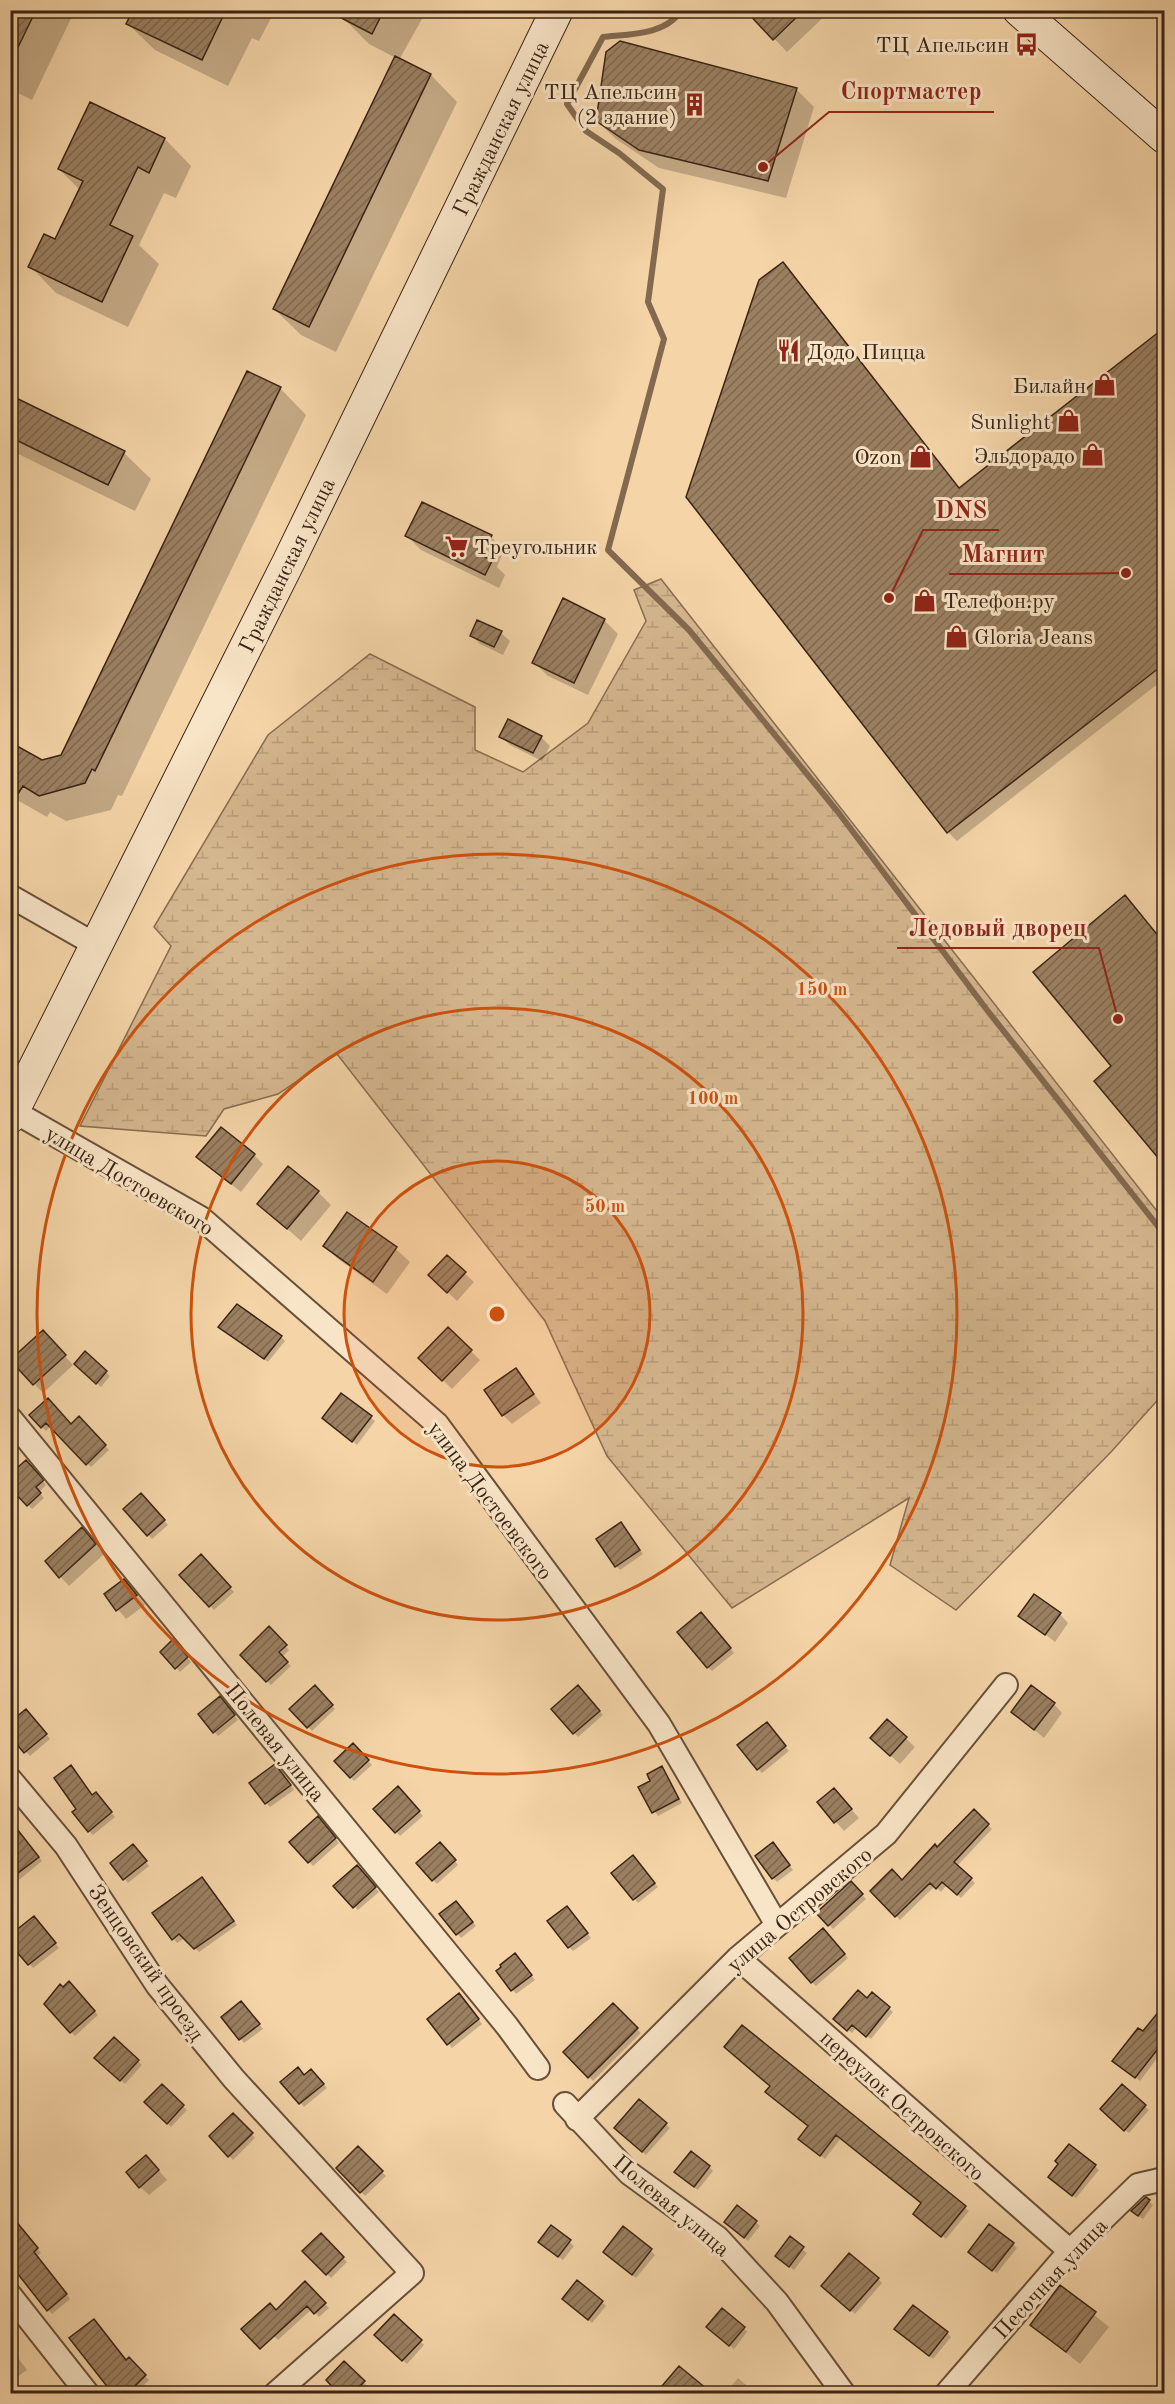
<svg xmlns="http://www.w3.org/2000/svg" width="1175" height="2404" font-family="'Old Standard TT',serif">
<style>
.wetland{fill:url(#wetland-marsh);stroke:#876d52;stroke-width:1.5}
.shadow{fill:#0003}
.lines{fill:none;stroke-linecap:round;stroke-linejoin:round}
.stream{stroke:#83694f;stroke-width:6}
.building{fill:url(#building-hatch);stroke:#392314;stroke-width:1.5}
.street-casing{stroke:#685039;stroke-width:26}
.secondary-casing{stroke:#392314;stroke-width:34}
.street{stroke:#f8e4c6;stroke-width:22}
.secondary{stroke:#f8e4c6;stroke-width:32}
.ring{fill:none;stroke:#ce510d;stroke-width:3}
.labels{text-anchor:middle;stroke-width:6;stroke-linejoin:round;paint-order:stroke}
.poi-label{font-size:22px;fill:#392314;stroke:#f8e4c6;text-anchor:end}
.street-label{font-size:22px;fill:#392314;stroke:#f8e4c6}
.centre{fill:#ce510d;stroke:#f8e4c6;stroke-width:3}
.ring-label{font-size:18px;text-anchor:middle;font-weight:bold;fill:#ce510d;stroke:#f8e4c6;stroke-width:6;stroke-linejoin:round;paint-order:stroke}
.leader{fill:none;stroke:#8f2418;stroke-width:2}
.callout-dot{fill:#8f2418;stroke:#f8e4c6;stroke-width:2}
.callout-label{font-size:24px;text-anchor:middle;font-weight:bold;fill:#8f2418;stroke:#f8e4c6;stroke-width:6;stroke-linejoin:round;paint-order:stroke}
</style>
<defs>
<pattern id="wetland-marsh" width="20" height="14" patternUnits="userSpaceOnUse" patternTransform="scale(1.5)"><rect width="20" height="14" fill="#d5b78f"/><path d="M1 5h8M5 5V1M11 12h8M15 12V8" fill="none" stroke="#b89d7a"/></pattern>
<pattern id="building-hatch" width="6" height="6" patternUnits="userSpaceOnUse" patternTransform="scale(1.5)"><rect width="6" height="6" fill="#9b8061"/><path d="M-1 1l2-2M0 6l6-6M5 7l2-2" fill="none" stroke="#7f684f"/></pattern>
</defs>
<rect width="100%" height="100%" fill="#f5d5a8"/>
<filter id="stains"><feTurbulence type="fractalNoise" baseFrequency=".00333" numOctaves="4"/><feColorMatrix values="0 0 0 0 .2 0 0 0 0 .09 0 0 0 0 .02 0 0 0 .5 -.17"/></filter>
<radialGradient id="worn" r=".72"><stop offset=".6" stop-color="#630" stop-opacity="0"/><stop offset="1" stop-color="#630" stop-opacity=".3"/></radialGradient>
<path class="wetland" d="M661,579l503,641v173l-53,59 -155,158 -66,-45 19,-67 -177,110 -125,-152 -62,-135 -208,-267 -59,40 -54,15 -18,27 -126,-10 91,-180 -17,-19 114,-192 102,-81 105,53v43l48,22 65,-49 58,-102 -12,-31z"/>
<path class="shadow" d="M10,10h65l-43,90 -22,-11z
M135,10h128l8,8 -12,23 -7,-3 -24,48 -73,-36 -27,-26z
M346,10h81l-28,50 32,15 26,27 -121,250 -35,-17 -27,-26 122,-251 -27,-14 -26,-26z
M453,10h15l-3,6z
M747,10h84l-44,42z
M796,89l18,18 -28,91 -127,-30 -43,-29 -19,-18z
M90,104l75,35 26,27 -15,32 -12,-5 -25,52 20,19 -31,63 -72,-34 -26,-27 26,-25 24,-51 -21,-21z
M783,264l177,225 204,-159v349l-207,162 -9,-9z
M280,388l26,27 -184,381 -4,-1 -7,15 -45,11 -16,-9 -3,5 -37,-21 31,-34 21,-6z
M10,397l114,56 27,26 -16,32 -125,-61z
M407,536l84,1 13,13 -7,17 8,8 -6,13 -78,-38z
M604,620l14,14 -30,61 -40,-19 -14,-14z
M501,633l9,8 -7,14 -23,-11 -9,-9z
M501,736l40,1 9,9 -8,15 -32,-16z
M1125,897l39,44v222l-68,-82 18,-14z
M254,1155l9,9 -22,28 -34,-27z
M318,1192l13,13 -30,36 -42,-37z
M348,1214l48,35 14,13 -23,32 -49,-35 -13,-13z
M447,1257l27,25 -17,19 -18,-17z
M448,1329l32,31 -28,29 -32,-31z
M224,1331l57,6 4,4 -17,21z
M51,1341l22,24 -30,28 -31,-33z
M85,1353l25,23 -9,11 -25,-23z
M516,1370l25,33 -29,21 -9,-9z
M342,1395l33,26 -18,24 -29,-23z
M31,1416l41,10 7,-8 30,32 -18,17 -40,-41 -5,5z
M30,1466l16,19 -7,7 5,6 -12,11 -22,-23z
M141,1495l27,30 -16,14 -27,-30z
M625,1528l18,26 -23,16 -4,-4z
M91,1538l13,16 -35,32 -22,-24z
M201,1556l33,36 -20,18 -33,-35z
M124,1581l21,24 -19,14 -20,-24z
M1060,1614l8,9 -13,19 -35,-27z
M705,1618l29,35 -22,18 -4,-4z
M269,1629l20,21 -7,7 9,9 -20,19 -29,-30z
M177,1645l14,17 -11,10 -18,-20z
M315,1688l20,21 -23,22 -21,-22z
M582,1691l21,24 -25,22 -25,-28z
M224,1702l14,18 -20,16 -18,-21z
M1054,1704l8,9 -18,25 -31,-26z
M30,1715l20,24 -20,17 -20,-22z
M887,1721l28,26 -15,17 -19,-17z
M770,1728l19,23 -27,22 -4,-4z
M353,1745l19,20 -18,16 -18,-20z
M661,1767l21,36 -24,13 -18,-29 12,-6z
M279,1769l15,21 -24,17 -4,-4z
M398,1788l25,28 -23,20 -25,-27z
M834,1790l25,28 -15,13 -8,-9z
M93,1796l6,2 16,19 -22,18 -4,-4z
M974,1811l18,18 -35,37 18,17 -14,15 -14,-13 -6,7 -6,-6 -35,34 -28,-29 30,-9z
M10,1821l32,40 -28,23 -4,-3z
M322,1822l17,21 -26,23 -22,-24z
M444,1848l14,17 -21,19 -19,-21z
M777,1848l16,22 -16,12 -4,-4z
M136,1850l13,16 -21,17 -16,-20z
M637,1861l21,26 -20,16 -25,-30z
M361,1871l18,21 -21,18 -23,-24z
M206,1882l31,43 -38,27 -14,-14 -8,5 -23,-30z
M851,1883l15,16 -33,30 -15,-16z
M459,1907l17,19 -15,12 -20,-23z
M571,1912l20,26 -18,13 -4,-4z
M38,1922l21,26 -26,20 -23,-27z
M827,1934l21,24 -32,28 -4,-4z
M519,1959l16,21 -19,14 -18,-22z
M69,1984l29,31 -23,21 -29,-32 14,-18 3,3z
M872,1994l21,18 -22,27 -15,-11 -4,5 -13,-10z
M463,1999l19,25 -30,24 -23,-29z
M613,2005l28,28 -48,48 -28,-29z
M245,2007l18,22 -19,14 -21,-26z
M1164,2007v42l-24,32 -22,-17z
M742,2027l227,184 -23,28 -27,-22 4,-13 -82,-66 -16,21 -21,-16 6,-16z
M114,2039l28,26 -17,19 -28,-26z
M315,2075l12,13 -23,19 -21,-25z
M162,2086l25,24 -16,17 -25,-25z
M1122,2086l27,24 -20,23 -23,-20z
M639,2101l31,27 -24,27 -26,-23z
M233,2115l22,23 -22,22 -22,-24z
M358,2148l28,28 -21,20 -27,-28z
M155,2166l12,14 -18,15 -9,-8z
M1095,2166l4,4 -23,28 -22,-17z
M709,2167l4,4 -15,19 -18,-14z
M1146,2199l7,6 -10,14 -6,-4z
M10,2219l6,3 25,31 -4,3 33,43 -18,15 -42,-48z
M756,2222l4,4 -12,15 -18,-15z
M551,2227l23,19 -11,14 -19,-14z
M321,2235l26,27 -16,16 -27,-27z
M790,2239l17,14 -13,17 -13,-10z
M1013,2244l4,4 -20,25 -23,-17z
M651,2251l4,4 -19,23 -27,-22z
M878,2279l4,4 -27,31 -28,-24z
M305,2283l24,25 -10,9 -7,-8 -34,31 -23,-22 21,-7z
M1060,2287l49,40 -29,37 -48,-39z
M602,2302l4,4 -14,17 -24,-20z
M394,2316l30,29 -17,19 -31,-29z
M744,2328l3,4 -13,17 -22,-18z
M900,2332l47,1 4,4 -18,22z
M10,2347l17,23 -17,12z
M129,2359l20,21 -14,14h-19z
M344,2363l31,31h-44z
M738,2378l14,12 3,4h-25l-3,-3z"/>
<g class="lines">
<path class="stream" d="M681,10c-14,25 -52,24 -78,27l-36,67 19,27 33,22 44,36 -15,113 16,37 -56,211 81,80 149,182 149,198 177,224"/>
</g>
<path class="building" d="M10,10h26l-26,54z
M133,10h93l-24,50 -76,-36z
M326,10h58l-12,24z
M745,10h59l-31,30z
M620,41l177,47 -29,93 -129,-31 -43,-29 10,-69z
M395,56l36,18 -122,253 -36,-18z
M90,102l75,36 -16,35 -11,-6 -28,58 23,11 -31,66 -74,-35 16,-33 11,5 28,-58 -25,-12z
M783,262l176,226 205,-160v336l-217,169 -261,-336 73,-217z
M247,371l34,16 -186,384 -3,-2 -7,14 -46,13 -16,-10 -13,20v-64l32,18 19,-5z
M10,395l115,56 -17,34 -98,-48z
M422,502l70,33 -10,20 10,6 -7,14 -80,-39z
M563,598l42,21 -31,64 -42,-20z
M477,620l25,11 -8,16 -24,-11z
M508,719l34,17 -9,17 -34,-16z
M1125,895l39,48v222l-70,-84 17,-15 -78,-94z
M221,1127l34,27 -24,30 -35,-27z
M288,1166l31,25 -32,38 -30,-25z
M347,1212l50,35 -24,35 -50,-36z
M447,1255l19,17 -19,21 -19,-18z
M237,1304l45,32 -18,23 -46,-32z
M448,1327l24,23 -30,31 -24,-23z
M43,1330l23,25 -33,30 -23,-25z
M85,1351l22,20 -11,13 -22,-20z
M516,1368l18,26 -32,22 -18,-26z
M341,1393l31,23 -20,26 -30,-24z
M48,1398l23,26 8,-8 27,29 -20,20 -40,-42 -5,5 -12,-13z
M26,1460l18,20 -8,7 5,6 -14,13 -17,-18v-14z
M141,1493l24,27 -18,16 -24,-27z
M621,1522l19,28 -25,17 -19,-28z
M82,1527l14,17 -37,34 -14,-17z
M201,1554l30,33 -22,20 -30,-32z
M124,1579l13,16 -21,16 -12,-17z
M1034,1594l27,19 -16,22 -27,-19z
M701,1612l30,36 -24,20 -30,-36z
M269,1626l18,19 -8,7 9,10 -22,20 -26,-27z
M173,1639l15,18 -13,12 -15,-17z
M315,1685l18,20 -26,23 -18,-19z
M578,1685l22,26 -27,23 -22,-25z
M1031,1685l24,18 -21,27 -23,-18z
M220,1696l15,19 -22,18 -15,-19z
M26,1709l21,25 -23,19 -14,-17v-14z
M887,1719l20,18 -17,19 -20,-18z
M767,1722l19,24 -29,24 -20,-25z
M353,1743l16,17 -19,18 -16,-17z
M275,1764l16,21 -26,19 -16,-21z
M71,1765l21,30 4,-3 16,20 -24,20 -16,-20 4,-3 -22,-31z
M662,1766l17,33 -27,14 -14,-26 12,-6 -3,-7z
M398,1786l22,25 -25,22 -22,-24z
M834,1788l18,21 -18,14 -17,-21z
M974,1809l15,15 -35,38 18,16 -15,17 -15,-13 -6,7 -6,-6 -35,34 -25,-26 22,-22 10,11 33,-36 2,3z
M318,1816l18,22 -28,25 -19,-21z
M10,1820l29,37 -29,22z
M440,1842l16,18 -24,21 -16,-18z
M773,1842l17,23 -18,14 -17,-23z
M133,1844l14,17 -24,19 -13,-17z
M633,1855l22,28 -22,17 -22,-27z
M357,1865l19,22 -23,21 -20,-22z
M202,1877l32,44 -40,28 -15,-15 -7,6 -20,-27z
M851,1881l12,13 -35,32 -12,-13z
M456,1901l17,21 -17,13 -17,-21z
M567,1906l21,27 -20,15 -21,-27z
M34,1916l22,27 -28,22 -18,-21v-9z
M823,1928l22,26 -34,29 -22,-25z
M515,1953l17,22 -21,16 -15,-20 5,-4 -1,-2z
M69,1981l26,30 -25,22 -26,-29 16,-20 3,3z
M858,1990l9,8 5,-6 18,15 -24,30 -14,-12 -5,6 -14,-12z
M459,1993l20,26 -32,26 -20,-26z
M241,2001l19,23 -21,16 -18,-23z
M613,2003l25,25 -50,50 -25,-26z
M1164,2005v36l-29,37 -23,-17 26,-33 5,3z
M742,2025l224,181 -25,31 -28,-23 8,-11 -85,-68 -16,21 -22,-17 10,-13 -43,-34 5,-6 -46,-39z
M114,2037l25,23 -19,21 -26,-23z
M298,2067l6,8 7,-6 13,15 -25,20 -19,-22z
M162,2084l22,21 -17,19 -23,-22z
M1122,2084l24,21 -22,26 -24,-22z
M639,2099l28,24 -25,29 -28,-24z
M233,2113l20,20 -25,24 -19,-21z
M1069,2144l27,21 -24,31 -24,-19 10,-13 -3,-3z
M358,2146l25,25 -23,22 -24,-25z
M691,2151l19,15 -16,21 -20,-15z
M146,2155l13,15 -20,18 -13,-16z
M1146,2197l4,3 -12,16 -7,-5z
M737,2205l20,16 -13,17 -20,-16z
M10,2214l28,34 -4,4 33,42 -20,17 -37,-47z
M989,2224l25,19 -22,28 -24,-19z
M551,2225l20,15 -13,17 -20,-15z
M623,2226l29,23 -20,26 -29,-23z
M321,2233l23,24 -18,18 -24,-24z
M790,2236l14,11 -15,20 -14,-11z
M849,2253l30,25 -29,33 -29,-25z
M577,2280l26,21 -15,19 -26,-21z
M305,2281l21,22 -12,11 -7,-8 -47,43 -19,-20 29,-26 6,7z
M1060,2285l36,27 -30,40 -36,-27z
M913,2305l35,27 -19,24 -35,-27z
M722,2308l23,19 -16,19 -23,-19z
M394,2314l28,26 -20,21 -28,-26z
M94,2319l32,41 3,-3 17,18 -19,19h-14l-44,-56z
M344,2361l21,20 -13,13h-13l-13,-14z
M679,2366l34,28h-42l-9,-8z"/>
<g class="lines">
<defs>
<path id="street" d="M10,896l86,49
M13,1111l188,107 236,206 222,300 118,201
M10,1418l497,608 31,42
M10,1779l56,67 91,139 77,94 178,194 -137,121
M738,1958l332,293
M565,2104l64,69 89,65 59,64 67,92
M577,2119l161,-161 148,-124 120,-149
M10,2295l78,99
M946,2394l124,-143 68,-66 26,-6"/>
<path id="secondary" d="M1019,10l145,127
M10,1117l279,-556 268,-551"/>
</defs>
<use href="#street" class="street-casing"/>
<use href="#secondary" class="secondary-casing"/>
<use href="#street" class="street"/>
<use href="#secondary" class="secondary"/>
</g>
<circle cx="497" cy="1314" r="153" fill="#ce510d" fill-opacity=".12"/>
<g class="ring">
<circle cx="497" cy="1314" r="153"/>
<circle cx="497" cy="1314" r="306"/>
<circle cx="497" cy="1314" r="460"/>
</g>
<defs>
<symbol id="bus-bare" viewBox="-9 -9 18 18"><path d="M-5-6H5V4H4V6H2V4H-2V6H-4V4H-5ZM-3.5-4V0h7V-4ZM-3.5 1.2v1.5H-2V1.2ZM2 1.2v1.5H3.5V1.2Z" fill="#8f2418" stroke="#f8e4c6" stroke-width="2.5" paint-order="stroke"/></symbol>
<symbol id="building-bare" viewBox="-9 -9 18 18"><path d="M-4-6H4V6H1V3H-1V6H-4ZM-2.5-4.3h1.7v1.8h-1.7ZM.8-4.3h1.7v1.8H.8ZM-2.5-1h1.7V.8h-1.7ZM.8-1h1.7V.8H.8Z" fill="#8f2418" stroke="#f8e4c6" stroke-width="2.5" paint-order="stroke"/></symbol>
<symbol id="restaurant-bare" viewBox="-9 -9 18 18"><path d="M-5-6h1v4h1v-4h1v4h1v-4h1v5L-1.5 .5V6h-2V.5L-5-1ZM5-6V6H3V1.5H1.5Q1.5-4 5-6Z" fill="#8f2418" stroke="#f8e4c6" stroke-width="2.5" paint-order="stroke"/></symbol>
<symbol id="shop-bare" viewBox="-9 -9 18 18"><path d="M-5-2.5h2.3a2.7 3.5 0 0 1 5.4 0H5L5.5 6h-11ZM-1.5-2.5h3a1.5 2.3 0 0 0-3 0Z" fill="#8f2418" stroke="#f8e4c6" stroke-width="2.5" paint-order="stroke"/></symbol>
<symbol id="supermarket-bare" viewBox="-9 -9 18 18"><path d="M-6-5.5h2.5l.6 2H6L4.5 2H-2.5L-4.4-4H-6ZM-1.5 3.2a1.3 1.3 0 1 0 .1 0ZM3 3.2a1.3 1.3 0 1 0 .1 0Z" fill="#8f2418" stroke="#f8e4c6" stroke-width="2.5" paint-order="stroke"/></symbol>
</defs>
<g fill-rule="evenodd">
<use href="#bus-bare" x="1010" y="28" width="33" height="33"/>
<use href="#building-bare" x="678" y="88" width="33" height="33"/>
<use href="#restaurant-bare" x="772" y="334" width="33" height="33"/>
<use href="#shop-bare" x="1088" y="368" width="33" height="33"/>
<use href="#shop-bare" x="1052" y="404" width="33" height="33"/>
<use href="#shop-bare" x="1076" y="438" width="33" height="33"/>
<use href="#shop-bare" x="904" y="440" width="33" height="33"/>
<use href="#supermarket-bare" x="440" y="530" width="33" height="33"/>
<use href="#shop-bare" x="908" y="584" width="33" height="33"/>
<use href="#shop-bare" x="940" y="620" width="33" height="33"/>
</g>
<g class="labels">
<g class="poi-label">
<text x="1009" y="52">ТЦ Апельсин</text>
<text x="677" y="99">ТЦ Апельсин<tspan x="677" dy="25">(2 здание)</tspan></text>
<text x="807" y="359" text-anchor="start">Додо Пицца</text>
<text x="1086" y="393">Билайн</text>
<text x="1051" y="429">Sunlight</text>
<text x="1075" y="463">Эльдорадо</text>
<text x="902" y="464">Ozon</text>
<text x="474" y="554" text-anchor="start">Треугольник</text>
<text x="943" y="608" text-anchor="start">Телефон.ру</text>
<text x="974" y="644" text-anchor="start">Gloria Jeans</text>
</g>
<g class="street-label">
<text transform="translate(500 128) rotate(-64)" y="8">Гражданская улица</text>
<text transform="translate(286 565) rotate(-64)" y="8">Гражданская улица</text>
<text transform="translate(130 1180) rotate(31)" y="8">улица Достоевского</text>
<text transform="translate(491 1500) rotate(53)" y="8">улица Достоевского</text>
<text transform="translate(276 1742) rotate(51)" y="8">Полевая улица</text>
<text transform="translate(799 1909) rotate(-40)" y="8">улица Островского</text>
<text transform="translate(147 1962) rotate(55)" y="8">Зенцовский проезд</text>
<text transform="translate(903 2105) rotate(42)" y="8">переулок Островского</text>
<text transform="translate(672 2205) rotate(40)" y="8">Полевая улица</text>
<text transform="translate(1050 2278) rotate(-47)" y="8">Песочная улица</text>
</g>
</g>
<circle cx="497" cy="1314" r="9" class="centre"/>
<g class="ring-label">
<text x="822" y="995">150 m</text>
<text x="713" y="1104">100 m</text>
<text x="605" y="1212">50 m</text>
</g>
<path class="leader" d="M763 167L829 112H994M889 598L923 530H999M1126 573L1056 574H949M1118 1019L1099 948H897"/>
<g class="callout-dot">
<circle cx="763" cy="167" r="6"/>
<circle cx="889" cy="598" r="6"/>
<circle cx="1126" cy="573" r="6"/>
<circle cx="1118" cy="1019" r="6"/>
</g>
<g class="callout-label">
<text x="911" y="99">Спортмастер</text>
<text x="961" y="518">DNS</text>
<text x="1003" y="562">Магнит</text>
<text x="998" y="936">Ледовый дворец</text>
</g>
<rect width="1175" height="2404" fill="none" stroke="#f5d5a8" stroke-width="36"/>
<rect x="12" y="12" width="1151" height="2380" fill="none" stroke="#392314" stroke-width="3"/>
<rect x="18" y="18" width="1139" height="2368" fill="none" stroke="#392314" stroke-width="1.5"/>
<rect width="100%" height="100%" filter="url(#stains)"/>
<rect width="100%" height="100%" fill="url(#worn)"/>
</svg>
